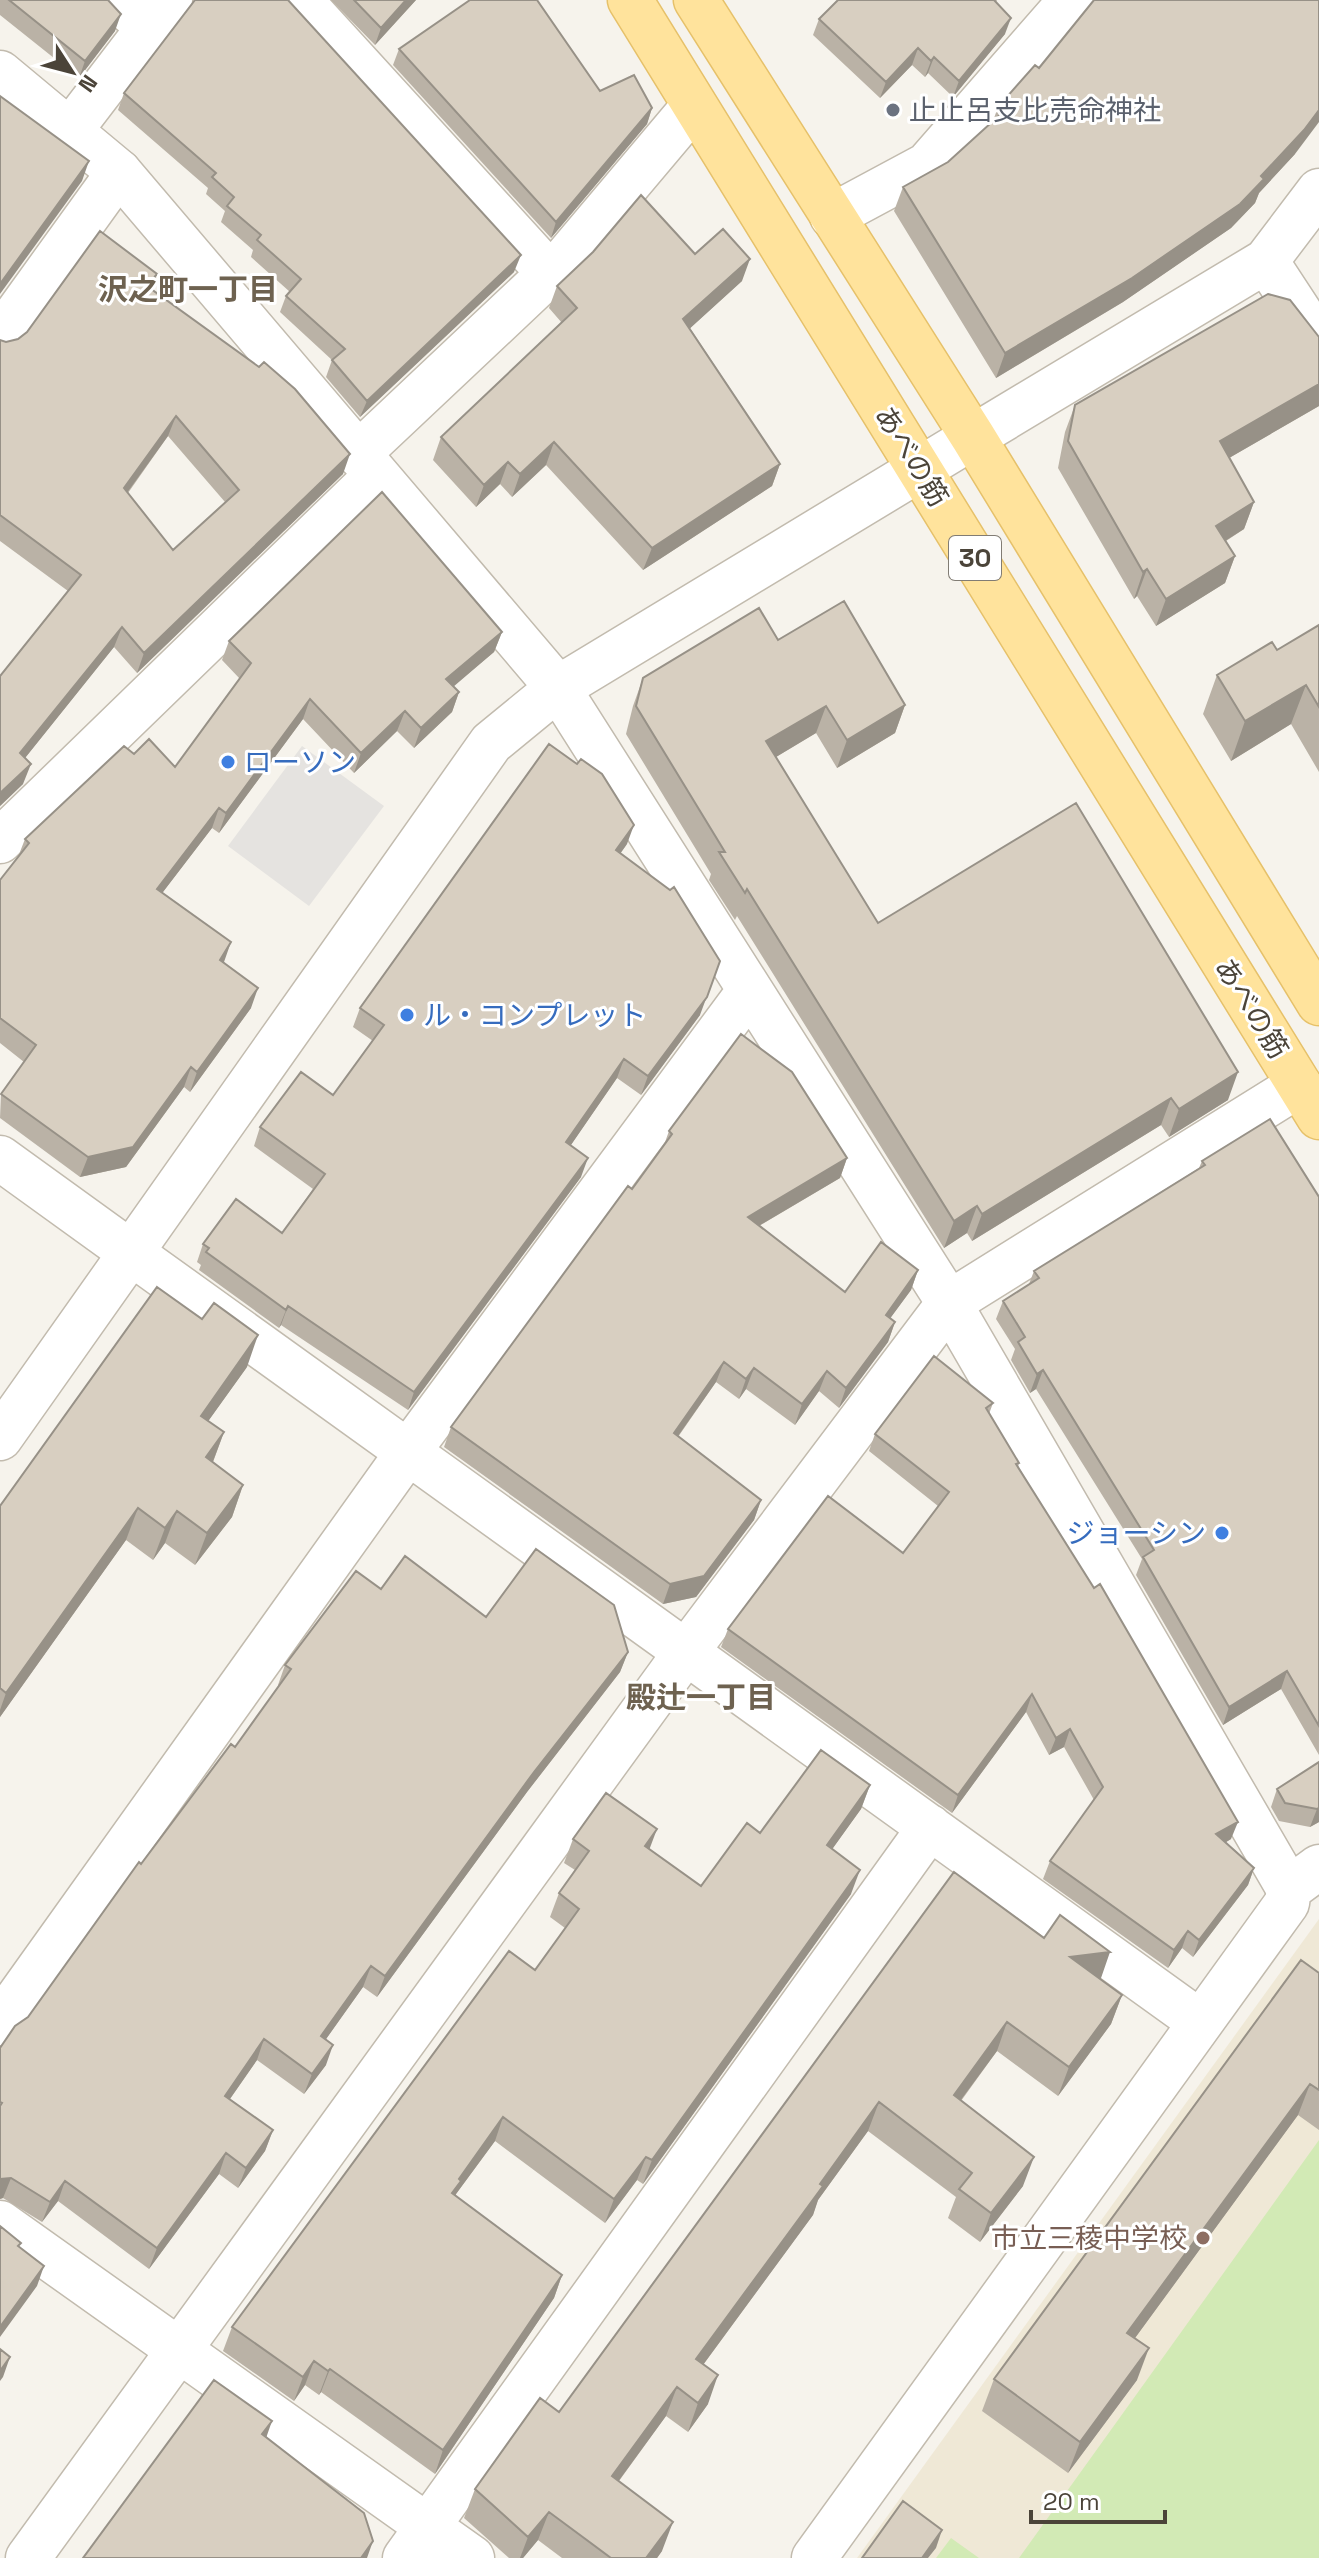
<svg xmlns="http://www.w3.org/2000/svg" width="1319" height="2558" font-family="'Space Grotesk','Noto Sans JP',sans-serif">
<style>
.education{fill:#efe8d6}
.garden{fill:#d2eab5}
.parking{fill:#e5e3e0}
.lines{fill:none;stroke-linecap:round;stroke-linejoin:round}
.minor-casing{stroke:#c2bbae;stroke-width:47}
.tertiary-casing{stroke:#c2bbae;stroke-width:47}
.primary-casing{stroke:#e6c16a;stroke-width:47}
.minor{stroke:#fff;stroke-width:44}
.tertiary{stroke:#fff;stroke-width:44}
.primary{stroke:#ffe39c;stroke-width:44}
.wall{fill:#bab2a6;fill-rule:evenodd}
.shaded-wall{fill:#979187}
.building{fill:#d8cfc1;stroke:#979187;stroke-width:2;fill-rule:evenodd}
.worship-dot{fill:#6b7280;stroke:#fff;stroke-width:3}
.shop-dot{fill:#3f7fe0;stroke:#fff;stroke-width:3}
.education-dot{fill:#8d6e63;stroke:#fff;stroke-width:3}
.labels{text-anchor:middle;stroke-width:6;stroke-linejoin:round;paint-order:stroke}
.shield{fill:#fff;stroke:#817c74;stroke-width:2}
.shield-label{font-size:26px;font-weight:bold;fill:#4b4439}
.worship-label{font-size:28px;fill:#5b616d;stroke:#fff;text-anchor:start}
.street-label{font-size:28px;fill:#4b4439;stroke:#fff}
.shop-label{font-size:28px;fill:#366cbe;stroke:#fff;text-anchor:start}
.education-label{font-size:28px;fill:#785e54;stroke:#fff;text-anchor:end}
.neighbourhood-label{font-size:30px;font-weight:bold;fill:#6e6250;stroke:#fff}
</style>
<rect width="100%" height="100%" fill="#f6f3ec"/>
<path class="education" d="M1319,1919v639h-462z"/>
<path class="garden" d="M1319,2140v418h-300z
M951,2538l28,20h-43z"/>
<path class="parking" d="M302,746l82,60 -75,100 -81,-60z"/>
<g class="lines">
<defs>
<path id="minor" d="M117,0l32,27
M300,0l250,274
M69,132l101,-132
M832,216l95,-51 144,-165
M1266,261l53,81
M0,337l119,-165
M973,437l293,-176 53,-70
M358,454l208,-196 128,-152
M558,688l391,615 340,586
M0,841l376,-365
M130,1252l1070,770
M0,2023l408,-571 342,-462
M0,2223l472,335
M28,2558l658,-906 263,-349 350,-218
M405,2558l525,-731"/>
<path id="tertiary" d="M0,73l119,99 439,516
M0,1158l130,94
M0,1438l491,-695 67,-55 415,-251
M814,2558l473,-655 2,-14 30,-22"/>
<path id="primary" d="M630,0l689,1117
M696,0l277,437 346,566"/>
</defs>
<use href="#minor" class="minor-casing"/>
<use href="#tertiary" class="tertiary-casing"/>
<use href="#primary" class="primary-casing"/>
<use href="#minor" class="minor"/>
<use href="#tertiary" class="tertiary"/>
<use href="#primary" class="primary"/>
</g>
<path class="wall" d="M0,0h108l7,31 -36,47 -79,-63z
M331,0h85l-41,45z
M838,0h159l-1,2 9,32 -52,63 -25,-24 -3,4 -13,-12 -32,33 -67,-63 6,-16z
M399,49l253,59 -5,16 -96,114 -158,-173z
M1039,68l256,86 -36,39 -4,10 -24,25 -108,74 -127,76 -102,-167 9,-24 45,-25 45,-41 5,-14z
M124,93l390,179 -154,145 -34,-40 6,-17 -52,-48 6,-16 4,-4 -39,-35 2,-7 -32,-28 4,-11 -19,-17 2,-6 -90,-78z
M695,254l47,27 -52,47 90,136 -8,22 -129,84 -97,-105 -34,32 -12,-13 -24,23 -43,-47 8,-23 121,-114 -13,-15 8,-22z
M157,274l-6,15 192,185 -206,199 -23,-26 -89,111 -2,26 -23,22 68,-215 -68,-50v-201l6,2 12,-3zM168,436l57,66 -52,48 -45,-57z
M1319,337v69l-90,52 25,44 -10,27 -18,12 9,15 -10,27 -69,43 -19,-30 -3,3 -76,-131 7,-36 10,-27z
M1319,625v147l-28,-48 -60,37 -28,-47 14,-39 60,-25z
M502,632l-8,20 -41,34 6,6 -7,20 -38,36 -17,-17 -43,42 -51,-54 -84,114 -7,-5 -50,65 62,69 27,46 -61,84 -6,-5 -58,80 -46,10 -80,-59 1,-24 23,-32 -24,-19v-163l18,-23 7,-18 109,-85 41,13 65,-88 -18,-19 7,-19z
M778,640l127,65 -10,28 -58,35 -21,-35 -40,24 102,166 350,177 -59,37 -8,-12 -189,116 -5,-8 -23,15 -207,-332 -2,4 -26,-40 2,-6 -85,-140 7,-28 10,-28z
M627,844l-7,10 80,161 -59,80 -24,-17 -47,68 11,31 -173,233 -127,-85 -2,3 -80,-58 2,-5 -4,-3 6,-18 79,-11 31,-44 -59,-43 6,-19 73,-32 40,-54 -20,-14 7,-19z
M669,1131l178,27 -7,20 -81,48 86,66 73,-22 -7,20 -21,28 5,4 -7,20 -49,66 -20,-17 -24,34 -49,-36 -7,10 -23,-17 -38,55 83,63 -7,20 -58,77 -33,7 -219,-157 7,-20 181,-238 32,-44z
M1202,1161l117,36v558l-38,-66 -58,36 -87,-150 6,-16 -106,-170 -6,4 -19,-33 4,-11 -19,-30 7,-18 26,-17 5,-13 165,-103z
M247,1367l-39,54 16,11 -11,30 30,23 -11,32 -37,48 -30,-22 -12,17 -27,-20 -126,177v-211z
M993,1403l-4,11 30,49 -1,4 213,372 -5,3 28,26 -6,17 -55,72 -11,-9 -14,20 -125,-89 7,-18 44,-61 -30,-53 -15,8 -23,-43 -74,101 -231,-166 7,-18 175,-76 35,-47 -69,-55 6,-17z
M381,1589l247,63 -8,20 -93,120 -150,205 -14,-10 -37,52v26l-22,29 -47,-34 -27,39 43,31 -8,21 -27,37 -19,-14 -70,95 -91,-68 -16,21 -39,-24 -3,1v-151l28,-31 113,-153 94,-117 44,-61 -1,-1 7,-20z
M1319,1762v60l-9,5 -31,-6 -8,-14 6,-18z
M870,1785l-9,24 -29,40 19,45 -208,290 -6,-4 -32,43 -110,-82 -39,53 -1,2 107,79 -8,23 -119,176 -114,-82 -2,3 -14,-10 -11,16 -71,-50 9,-24 303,-357 30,-42 -15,-11 9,-24 16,-23 -11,-7 9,-24 76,10 52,37 59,-53z
M954,1872l168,123 -11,29 -53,72 -61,-45 -36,50 62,85 -43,56 -32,-24 8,-21 -88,-66 -50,69 -5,15 -110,150 5,39 -20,28 -22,-16 -47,65 43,70 -5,7h-95l-24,-18 -15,18h-14l-45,-40 11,-29 84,-77z
M1319,1973v157l-21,-15 -163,223 2,42 -69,93 -86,-62 12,-32z"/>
<path class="shaded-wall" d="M406,0h10l-41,45 6,-17z
M121,14l-6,17 -36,47 6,-17z
M1011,18l-6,16 -52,63 6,-16z
M918,48l-6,17 -32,33 6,-16z
M934,57l-6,16 -3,4 6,-16z
M652,108l-5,16 -96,114 5,-16z
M1319,110v12l-24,32 -36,39 -4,10 -24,25 -108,74 -127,76 9,-25 256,-177z
M89,161l-7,20 -82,113v-10z
M521,255l-7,17 -154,145 7,-16z
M750,259l-8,22 -67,61 8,-23z
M157,274l-8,19 -2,-7z
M1319,384v22l-109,63 10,-28z
M176,416l-8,20 -52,72 8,-20z
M554,442l-8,23 -34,32 8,-23z
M350,454l-7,20 -206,199 7,-20z
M508,462l-8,22 -24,23 8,-22z
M780,464l-8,22 -129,84 9,-22z
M1254,502l-10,27 -38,24 10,-27z
M1235,556l-10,27 -69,43 10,-27z
M1147,569l-10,27 -3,3 9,-27z
M122,627l-8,20 -101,126 7,-20z
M502,632l-8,20 -55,47 7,-20z
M1306,685l-15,39 -60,37 14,-40z
M459,692l-7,20 -38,36 7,-20z
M310,699l-7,20 -84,114 7,-20z
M905,705l-10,28 -58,35 10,-28z
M826,706l-10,27 -60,36 10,-28z
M405,711l-8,20 -43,42 7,-20z
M31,764l-8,20 -23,22v-13z
M219,808l-7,20 -62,81 7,-20z
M634,825l-7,19 -18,25 7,-19z
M231,942l-7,20 -12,18 8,-20z
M720,961l-20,54 -59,80 7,-19z
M258,988l-7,20 -61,84 7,-20z
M624,1059l-7,19 -57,83 6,-19z
M191,1067l-7,20 -58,80 -46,10 8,-20z
M1238,1072l-10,28 -59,37 10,-28z
M1171,1098l-10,27 -189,116 10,-27z
M588,1158l-7,19 -173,233 6,-18z
M847,1158l-7,20 -100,59 8,-20z
M977,1206l-10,27 -23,15 10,-27z
M918,1270l-7,20 -33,45 8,-20z
M288,1306l-7,19 -2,3 7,-18z
M895,1322l-7,20 -49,66 7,-20z
M258,1335l-11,32 -58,81 12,-32z
M724,1362l-8,20 -50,71 8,-20z
M754,1368l-8,21 -7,10 7,-20z
M1043,1370l-7,19 -6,4 7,-19z
M827,1371l-8,20 -24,34 7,-21z
M224,1432l-12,32 -6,-7z
M243,1485l-11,32 -37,48 12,-32z
M761,1500l-7,20 -58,77 -33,7 7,-20z
M138,1508l-12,32 -126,177v-7l6,-17z
M177,1511l-12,32 -12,17 12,-32z
M628,1652l-8,20 -93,120 -150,205 8,-21 149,-204z
M1287,1671l-6,18 -58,36 6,-18z
M1032,1694l-6,18 -74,101 6,-18z
M1070,1729l-6,18 -15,8 7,-17z
M870,1785l-9,24 -43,60 9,-24z
M1319,1808v14l-9,5 7,-18z
M1238,1822l-7,17 -21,13 6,-18z
M657,1829l-9,24 -3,-7z
M1254,1868l-6,17 -55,72 6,-17z
M860,1870l-9,24 -208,290 9,-24z
M1188,1931l-6,17 -14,20 6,-18z
M1110,1952l-10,29 -30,-24z
M371,1966l-8,21 -49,69 7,-20z
M1122,1995l-11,29 -53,72 11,-29z
M1007,2022l-10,29 -54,73 11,-29z
M264,2039l-7,21 -39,56 7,-20z
M333,2045l-7,20 -22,29 8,-20z
M1310,2084l-12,31 -182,249 11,-31z
M879,2102l-11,29 -50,69 -5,15 -127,173 10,-29 124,-175z
M503,2117l-8,24 -39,53 -4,10v-11l7,-14z
M273,2130l-8,21 -27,37 8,-20z
M226,2153l-7,21 -70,95 8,-21z
M646,2157l-9,23 -32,43 9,-24z
M1034,2157l-11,29 -43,56 11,-29z
M11,2178l-8,20 -3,1v-20z
M65,2181l-7,20 -16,21 8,-20z
M44,2266l-7,20 -37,51v-10z
M562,2275l-8,23 -119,176 8,-24z
M1149,2348l-12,32 -69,93 12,-31z
M10,2357l-7,20 -3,4v-10z
M314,2361l-9,24 -11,16 9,-24z
M330,2369l-9,23 -2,3 9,-24z
M718,2375l-10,29 -20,28 10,-29z
M677,2387l-11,29 -65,89 11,-29z
M272,2421l-7,20 -3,-7z
M549,2512l-11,28 -15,18h-3l8,-21z
M673,2522l-11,29 -5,7h-11z
M942,2530l-6,18 -8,10h-6z
M373,2541l-6,17h-6z"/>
<path class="building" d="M9,0h99l13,14 -36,47z
M195,0h93l233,255 -154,146 -35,-41 13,-11 -59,-53 15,-17 -44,-39 4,-5 -34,-29 7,-9 -22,-20 4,-4 -92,-80z
M354,0h52l-25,28z
M470,0h67l63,91 34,-16 18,33 -96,114 -157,-173z
M838,0h156l17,18 -52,63 -25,-24 -3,4 -13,-13 -32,34 -67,-63z
M1094,0h225v110l-15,20 -43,46 3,3 -24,25 -108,74 -127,75 -102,-166 45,-25 55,-50 -5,-5 37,-42 4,3z
M0,96l89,65 -89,123z
M641,195l54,59 28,-25 27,30 -67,60 97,145 -128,84 -98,-106 -34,32 -12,-12 -24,23 -43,-48 136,-129 -20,-22 36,-34z
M100,231l57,43 -10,12 112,81 5,-5 31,27 55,65 -206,199 -22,-26 -102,126 11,11 -31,29v-117l81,-101 -81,-60v-175l6,2 12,-3 9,-7zM176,416l63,74 -66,60 -49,-62z
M1268,294l22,6 29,37v47l-99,57 34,61 -38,24 19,30 -69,43 -19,-30 -4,3 -75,-131 7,-36z
M382,492l120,140 -56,47 13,13 -38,36 -16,-17 -44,42 -51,-54 -84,114 -7,-5 -62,81 74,53 -11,18 38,28 -61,84 -6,-5 -58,80 -45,10 -87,-63 35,-49 -36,-27v-138l29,-37 -4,-4 99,-93 10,8 15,-15 26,28 76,-104 -22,-22z
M844,601l61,104 -58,35 -21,-34 -60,35 112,182 198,-120 162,269 -59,37 -8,-11 -189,116 -5,-8 -23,15 -207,-332 -2,4 -26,-41h6l-89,-146 7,-28 116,-70 19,32z
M1319,625v82l-13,-22 -61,36 -28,-46 55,-33 5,8z
M549,744l28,20 4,-5 21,15 32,51 -18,25 54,40 4,-3 46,74 -13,36 -59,79 -24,-17 -58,83 22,16 -174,234 -126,-86 -2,4 -80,-58 3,-4 -6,-4 33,-45 46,34 43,-59 -65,-47 41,-55 32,23 51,-70 -24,-17z
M741,1034l51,38 55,86 -99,59 97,75 36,-50 37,28 -32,45 9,7 -49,66 -19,-17 -25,33 -48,-36 -8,11 -22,-17 -50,71 87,67 -57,76 -34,8 -219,-157 177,-241 4,3 40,-55 -3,-3z
M1270,1119l49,78v529l-32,-55 -58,36 -86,-150 11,-7 -111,-180 -6,4 -19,-32 7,-5 -22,-36 36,-23 -5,-7 171,-106 -3,-4z
M157,1287l45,32 12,-16 44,32 -57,81 23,16 -18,25 37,28 -36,48 -30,-22 -12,17 -27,-20 -132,185 -6,-5v-182z
M934,1356l59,47 -7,5 33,55 -3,1 78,124 6,-4 138,238 -22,12 38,34 -55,72 -11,-9 -14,19 -124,-89 53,-74 -33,-58 -14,9 -24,-44 -74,101 -230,-166 100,-133 75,57 46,-61 -74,-58z
M536,1549l78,56 14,47 -94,120 -149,204 -14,-10 -50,70 12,9 -21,29 -48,-35 -39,57 48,34 -27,38 -20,-15 -69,95 -92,-67 -15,21 -39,-24 -11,1v-73l2,-3 -2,-1v-54l15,-22 13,-9 111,-155 2,2 90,-120 4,3 56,-78 -6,-4 71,-94 25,18 24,-33 81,61z
M821,1750l49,35 -43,60 33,25 -208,290 -6,-3 -32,42 -111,-82 -44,62 2,2 -9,12 110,82 -119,175 -113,-81 -2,2 -14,-10 -11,16 -71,-50 277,-376 26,19 44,-61 -20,-16 30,-42 -16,-12 33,-46 51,36 -12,17 56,40 46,-63 13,10z
M1319,1762v46l-2,1 -32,-6 -8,-14z
M954,1872l90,66 16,-23 50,37 -40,5 52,38 -53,72 -62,-45 -53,73 80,62 -43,56 -32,-24 13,-16 -93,-71 -59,82 3,2 -127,173 22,16 -20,28 -21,-16 -65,89 61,46 -27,36h-35l-62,-46 -21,25 -53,-48 65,-91 19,14z
M1301,1960l18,13v117l-9,-6 -183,249 22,15 -69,94 -86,-63z
M0,2226l21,17 -3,3 26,20 -44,61z
M0,2349l10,8 -10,14z
M214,2380l58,41 -10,13 102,79 9,28 -12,17h-278z
M903,2501l39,29 -20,28h-60z"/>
<circle class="worship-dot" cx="893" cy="110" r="8"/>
<g class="shop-dot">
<circle cx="228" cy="762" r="8"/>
<circle cx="407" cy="1015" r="8"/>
<circle cx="1222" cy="1533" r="8"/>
</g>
<circle class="education-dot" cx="1203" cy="2238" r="8"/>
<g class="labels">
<rect class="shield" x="949" y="536" width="52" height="44" rx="6"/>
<g class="shield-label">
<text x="975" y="567">30</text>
</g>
<g class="worship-label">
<text x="909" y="120">止止呂支比売命神社</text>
</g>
<g class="street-label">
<text transform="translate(912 456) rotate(58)" y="10">あべの筋</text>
<text transform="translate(1252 1008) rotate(58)" y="10">あべの筋</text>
</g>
<g class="shop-label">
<text x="244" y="772">ローソン</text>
<text x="423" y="1025">ル・コンプレット</text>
<text x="1206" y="1543" text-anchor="end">ジョーシン</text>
</g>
<g class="education-label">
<text x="1187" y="2248">市立三稜中学校</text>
</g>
<g class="neighbourhood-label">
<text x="188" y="300">沢之町一丁目</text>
<text x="701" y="1708">殿辻一丁目</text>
</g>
</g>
<g transform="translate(72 72) rotate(126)" stroke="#ffffff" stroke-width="6" paint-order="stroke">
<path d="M0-6L14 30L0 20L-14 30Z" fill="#4b4439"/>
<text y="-12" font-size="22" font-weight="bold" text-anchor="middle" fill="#4b4439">N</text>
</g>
<path d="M1031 2510v12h134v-12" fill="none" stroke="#4b4439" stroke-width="4"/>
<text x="1043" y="2510" font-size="24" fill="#4b4439" stroke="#ffffff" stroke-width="6" paint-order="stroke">20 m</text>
</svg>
